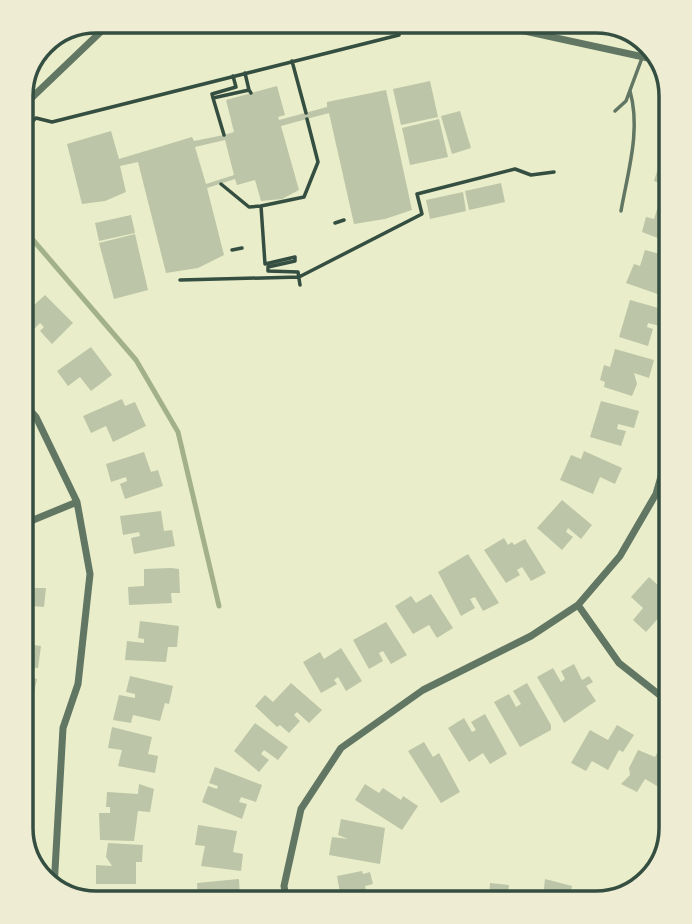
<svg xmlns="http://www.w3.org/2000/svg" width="692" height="924" font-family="Helvetica,sans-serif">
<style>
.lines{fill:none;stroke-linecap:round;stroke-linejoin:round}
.stream{stroke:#a3b18a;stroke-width:5}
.building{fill:#bcc5a7;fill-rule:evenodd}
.path{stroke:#344e41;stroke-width:3.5}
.service{stroke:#617663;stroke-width:3.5}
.minor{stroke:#617663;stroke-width:7}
.rim{fill:none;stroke:#344e41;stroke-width:3.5}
</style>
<rect width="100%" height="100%" fill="#e9edc9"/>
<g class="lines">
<path class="stream" d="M21,226l115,134 42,72 41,174"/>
</g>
<path class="building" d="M430,81l8,36 -37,8 -8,-36z
M277,86l8,29 -7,2 1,3 48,-13v-5l59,-12 26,120 -27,9 -31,5 -25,-111 -48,13 18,64 -17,9 -21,2 -6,-21 -18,5 -2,-6 -28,9 17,67 -26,13 -32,5 -28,-111 -18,4 6,26 -21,9 -23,3 -15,-60 44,-13 8,28 73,-22 2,4 30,-6 10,-3 -8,-32zM225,140l9,35 -28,9 -11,-37z
M460,111l11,37 -19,6 -11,-38z
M669,116h2v23l-5,-1z
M439,119l9,38 -38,8 -8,-37z
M671,161v26l-17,-6 5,-16 9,3z
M501,183l4,19 -36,8 -4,-19z
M463,192l3,19 -36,8 -4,-19z
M660,200l11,3v40l-29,-11 4,-15 8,2z
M131,215l4,18 -36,8 -4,-18z
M135,234l13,56 -34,9 -15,-56z
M645,250l26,7v19l-8,-2 -1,4 9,3 -5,16 -40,-14 8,-19 6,2z
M21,255l8,6 -7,9 9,8 -10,12z
M45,295l28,28 -21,21 -12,-13 4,-4 -4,-4 -12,12 -7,-7v-11z
M630,300l39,11 -5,16 -16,-4 -1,4 6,2 -5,17 -29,-9z
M91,347l21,28 -21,16 -11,-14 -12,9 -11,-15z
M615,349l39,11 -5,18 -15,-5 3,11 -5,12 -28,-9 1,-5 -5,-2 4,-15 6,2z
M122,399l3,7 10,-4 11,24 -33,16 -7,-16 -15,7 -8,-17z
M601,401l38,10 -5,17 -16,-4 -1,5 9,2 -5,15 -31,-9z
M584,451l38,17 -7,16 -15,-7 -7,17 -33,-14 11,-25 10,4z
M144,452l7,20 7,-2 5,16 -38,13 -5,-15 7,-3 -1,-4 -15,5 -5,-18z
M562,500l30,25 -11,14 -13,-11 -2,4 7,5 -11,13 -25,-22z
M161,511l3,20 8,-1 3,16 -41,8 -3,-16 9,-2 -1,-4 -16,3 -3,-19z
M504,538l4,7 4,-3 2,3 11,-6 21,34 -15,8 -9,-14 -5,3 3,5 -14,8 -22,-33z
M468,554l31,49 -16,8 -8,-14 -5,2 5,9 -14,8 -23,-44z
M171,568l8,1 1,24h-9l1,10 -43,2 -1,-18 16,-1v-17z
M21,569l11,1 -1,18h15l-2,19 -23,-2z
M649,577l22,20v7l-25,28 -13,-12 10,-12 -12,-11z
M431,594l22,34 -16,10 -8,-13 -16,9 -18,-28 16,-10 5,7z
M140,621l39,5 -2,21h-9l-2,15 -41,-2 2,-19 17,2v-4l-6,-1z
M386,622l21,33 -16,9 -8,-13 -4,2 4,8 -14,8 -16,-29z
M21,625l6,1 -2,18 16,2 -3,22 -17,-2z
M671,632v26l-13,-12z
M341,648l21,33 -16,10 -8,-14 -4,3 3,4 -16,9 -18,-31 17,-10 4,7z
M574,664l8,16 7,-4 4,6 -7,4 10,15 -32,22 -27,-46 16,-9 8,14 4,-3 -4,-8z
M21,675l16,4 -4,18 -6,-2 -5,22z
M130,676l43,10 -4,18 -4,-1 -5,18 -27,-6 -2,8 -18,-3 6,-25 16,3v-4l-9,-2z
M291,683l31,27 -13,13 -12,-11 -3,3 6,6 -11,12 -9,-8 -3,2 -22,-21 10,-11 8,7z
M527,683l24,42v5l-31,17 -26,-45 15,-8 7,13 5,-3 -8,-13z
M485,714l22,40 -17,10 -7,-11 -14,9 -21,-34 16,-10 8,14 4,-2 -5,-8z
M255,723l33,24 -10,13 -14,-10 -3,4 8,6 -10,12 -25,-21z
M617,725l17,10 -11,17 -4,-2 -11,20 -16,-9 -6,10 -15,-8 19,-33 18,10z
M112,727l40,10 -4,17 10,2 -3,17 -37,-7 4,-16 -14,-2z
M21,728l5,1 -4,16h-1z
M424,742l9,15 6,-4 21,39 -19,11 -33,-52z
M663,743l8,5v18l-12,21 -14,-8 -8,13 -16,-8 9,-9 -1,-7 9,-18 17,7z
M215,767l47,18 -6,17 -15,-5 -2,5 8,2 -5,15 -40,-17 6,-16 9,3 1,-3 -9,-3z
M139,784l15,5 -4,23 -12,-1 -4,30 -34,-1 -1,-27h11v-6h-4l1,-15 31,2z
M365,784l14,9 4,-5 18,12 2,-4 15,10 -16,24 -47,-30z
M341,819l44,9 -5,36 -51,-9 3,-18 16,2 -10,-4z
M198,825l39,6 -4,21 10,2 -2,17 -40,-5 4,-20 -10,-1z
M108,843l35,2 -1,17h-6v22h-40v-19l16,1 -6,-9z
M362,871l1,3 7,-2 3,12 -8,2 4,17h-43l-2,-7 16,-3 -3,-17z
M239,879l1,19 -15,1v4h-37v-3h10l-1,-17z
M545,879l27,7 -4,17h-42v-6l17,1z
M490,883l19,2 -2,18h-33v-7l15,1z
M115,895l7,1v4h20v3h-41l1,-5 13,1z
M434,895l1,8h-24v-4z"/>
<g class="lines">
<path class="path" d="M292,61l14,52
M245,73l4,17
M233,76l3,11 -24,7 1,4 36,-8 2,3
M213,98l11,37
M21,132l15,-14 16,4 347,-87
M221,184l28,23 12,-1 4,58 30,-7v4l-27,6v4l30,1 2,13
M261,206l43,-9 14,-35 -11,-43
M335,223l9,-3
M232,250l10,-2
M180,280l119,-3 123,-63 -5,-20 98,-25 16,6 23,-3"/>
<path class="service" d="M615,111l11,-10 16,-43
M621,211c7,-40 20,-81 9,-120"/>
<path class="minor" d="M478,21l184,40
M21,108l91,-87
M21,400l15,17 41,85 13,72 -12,110 -15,44 -9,160
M21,525l56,-23
M578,605l41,58 52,41
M287,903l-3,-17 17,-77 40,-61 82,-58 108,-54 47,-31 42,-49 36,-62 15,-52"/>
</g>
<path d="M0 0H692V924H0ZM96 33H596A63 63 0 0 1 659 96V828A63 63 0 0 1 596 891H96A63 63 0 0 1 33 828V96A63 63 0 0 1 96 33Z" fill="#eeecd3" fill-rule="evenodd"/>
<path class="rim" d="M96 33H596A63 63 0 0 1 659 96V828A63 63 0 0 1 596 891H96A63 63 0 0 1 33 828V96A63 63 0 0 1 96 33Z"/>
</svg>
